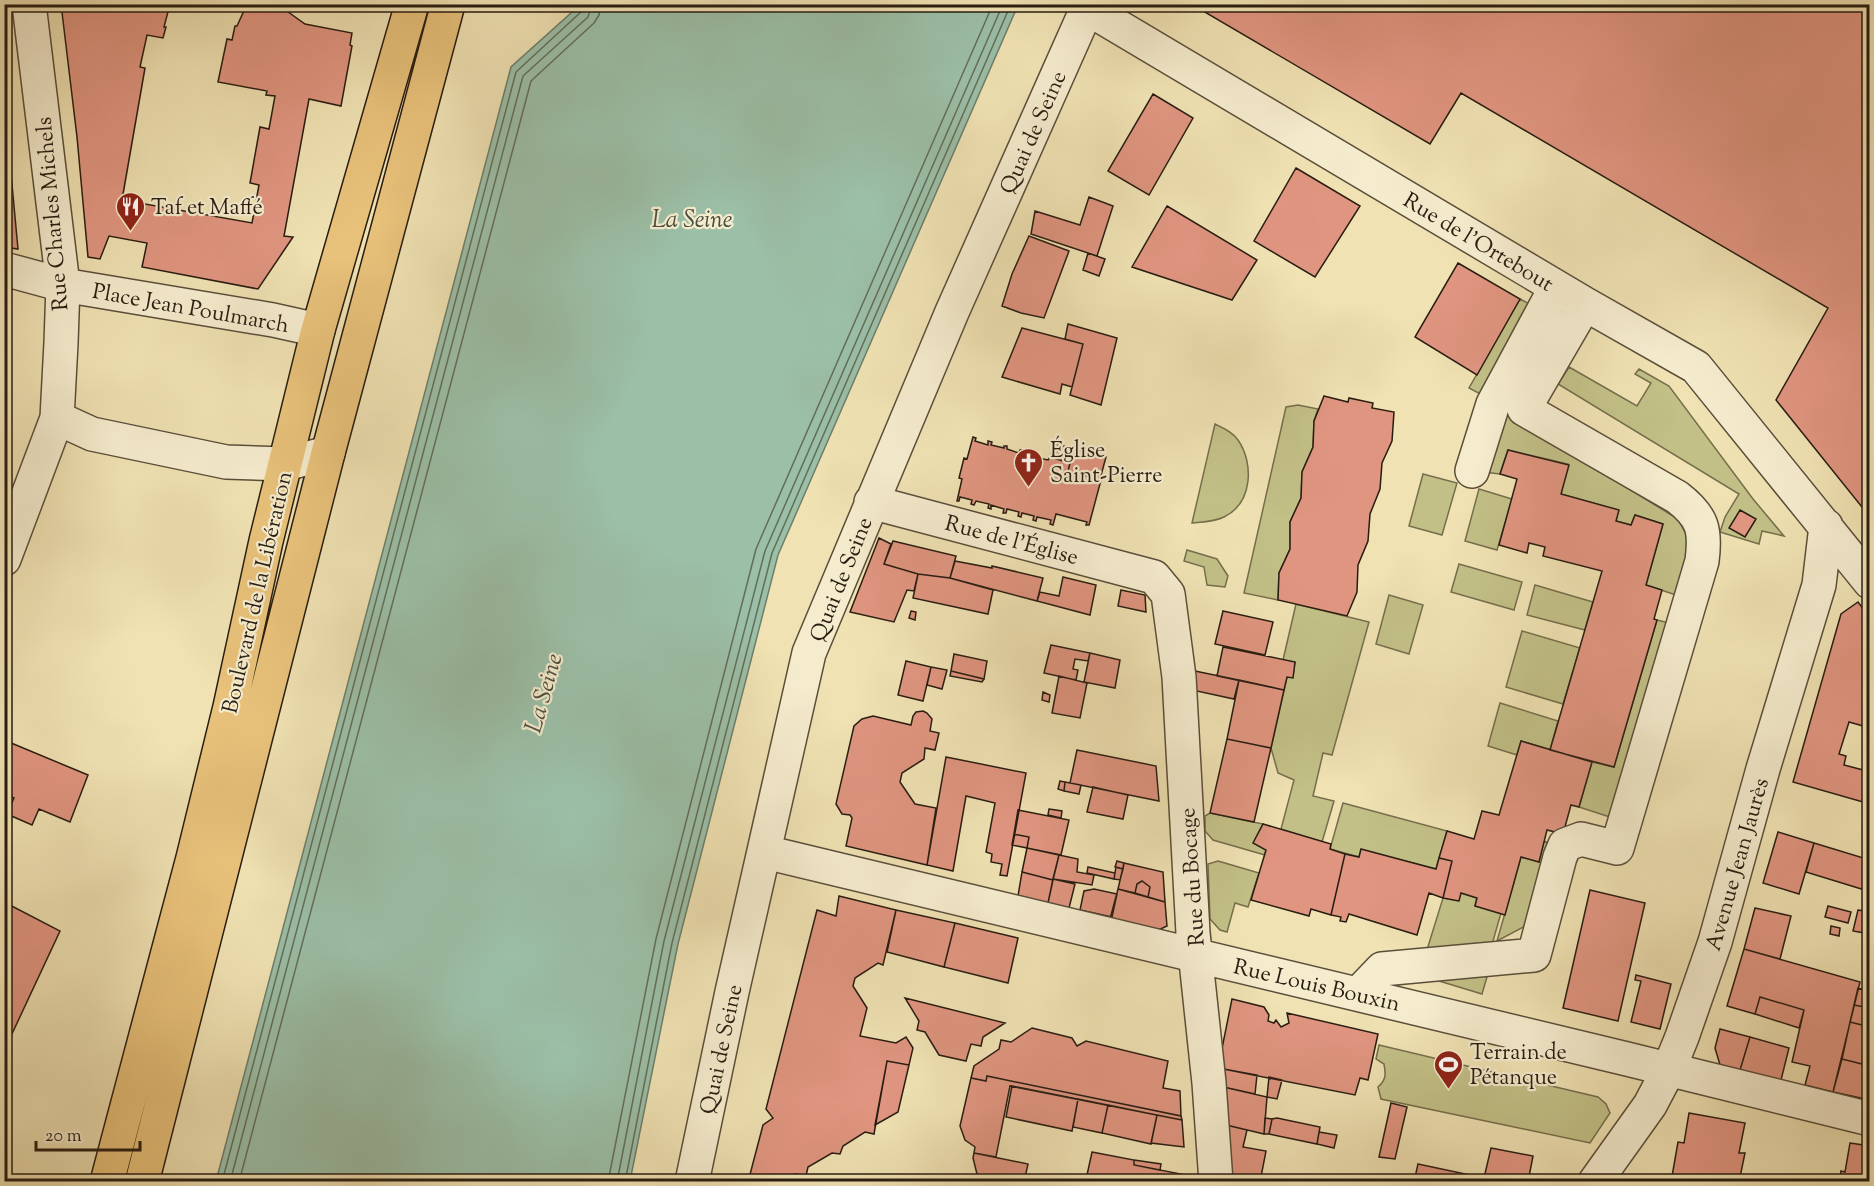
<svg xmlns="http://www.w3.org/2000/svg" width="1874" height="1186" font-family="'Sorts Mill Goudy',serif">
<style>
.green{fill:#c2c087;stroke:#756e4c;stroke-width:1.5}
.water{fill:#9bbfa7;stroke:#6d7e6b;stroke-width:1.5}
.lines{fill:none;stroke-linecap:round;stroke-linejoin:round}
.shore{stroke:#626e5c;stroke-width:1.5}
.building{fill:#e09580;stroke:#281d11;stroke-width:1.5}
.minor-casing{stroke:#5a4e3a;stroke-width:36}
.major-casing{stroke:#281d11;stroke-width:36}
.minor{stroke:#f5ecce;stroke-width:33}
.major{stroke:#e8c17a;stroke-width:33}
.labels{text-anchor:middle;stroke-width:4.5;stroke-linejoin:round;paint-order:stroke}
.street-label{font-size:22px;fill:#281d11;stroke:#f5ecce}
.poi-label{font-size:22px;fill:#281d11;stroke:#f5ecce;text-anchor:start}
.water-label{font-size:24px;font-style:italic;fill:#4a4e3e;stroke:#f5ecce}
</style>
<rect width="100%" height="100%" fill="#f0e2b3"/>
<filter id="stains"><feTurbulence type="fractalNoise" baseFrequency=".00333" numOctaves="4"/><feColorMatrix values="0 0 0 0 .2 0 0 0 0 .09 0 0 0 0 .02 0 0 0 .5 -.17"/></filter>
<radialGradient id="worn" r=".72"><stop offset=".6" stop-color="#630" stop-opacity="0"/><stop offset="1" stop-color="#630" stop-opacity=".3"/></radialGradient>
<path class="green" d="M1520,299l15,8 -51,89 -15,-8z
M1569,367l68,39 14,-23 -16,-9 4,-5 30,17 84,113 31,37 -22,-5 -3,13 -39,-12 5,-15 14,-23 -181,-110z
M1298,405l20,4 -4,12 -1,26 -11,25 -1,26 -11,24v27l-11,24 -1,27 -34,-7 42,-186z
M1501,411l177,108 11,21 -1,12 -12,43 -30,-10 17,-61 -28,-9 -4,10 -15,-4 2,-11 -57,-16 7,-30 -60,-14 -8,24 -17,-2z
M1215,424c8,4 18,8 23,16 16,23 15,63 -14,77 -10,5 -22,5 -32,6z
M1423,474l34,9 -15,52 -33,-9z
M1479,489l33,10 -15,51 -32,-9z
M1187,550l30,9 11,17 -3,11 -18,-2 -3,-18 -20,-6z
M1459,564l63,18 -8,28 -63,-18z
M1535,585l58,17 -8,28 -58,-15z
M1389,595l34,10 -14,49 -33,-10z
M1296,604l73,18 -37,133 -9,-2 -10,43 21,5 -12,41 -41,-13 13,-49 -16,-7 -7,-25 16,-71h6l2,-15 -12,-2z
M1657,620l12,3 -56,195 -34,-11 13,-45 22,5z
M1522,631l58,17 -17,56 -57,-17z
M1500,703l58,18 -8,29 -29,-9 -4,14 -29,-9z
M1343,803l104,28 -11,38 -75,-19 -2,7 -29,-8z
M1210,813l53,11 -9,19 12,7 -1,5 -52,-15 -8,-9v-15z
M1544,841l7,3 -22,80 -32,17 24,-84 18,5z
M1218,861l41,12 -11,34 -13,-4 -8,29 -7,-2 -10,-11 -2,-55z
M1461,893l16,5 -2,8 26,7 -10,35 -65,5 17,-55 15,3z
M1489,970l-7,24 -66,-20z
M1379,1045l219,52 8,7 4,9 -20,30 -209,-44 -3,-12c8,-7 8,-12 6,-23l-8,-5z"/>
<path class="water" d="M581,4l437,1 -240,550 -100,389 -48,237h-414l295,-1114z"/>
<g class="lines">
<path class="shore" d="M222,1182l294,-1110 66,-61 3,-7
M230,1182l293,-1106 65,-59 4,-13
M239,1182l292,-1101 63,-58 5,-8 2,-11
M608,1182l48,-243 100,-390 237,-545
M617,1182l47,-241 101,-390 238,-547
M625,1182l47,-239 100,-390 239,-549"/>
</g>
<path class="building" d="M61,4h109l-6,23h2l-3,11 -16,-3 -7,32 5,1 -23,132 130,23 7,-38 -9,-2 10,-56 9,2 6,-33 -9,-1 1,-4 -49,-9 9,-43 5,1 3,-14h2l10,-22h30l28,20 47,9 -2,12 2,1 -11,60 -32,-7 -25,137 9,1 -35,52 -116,-22 5,-24 -38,-7 -9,23 -12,-2 -11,-120z
M1207,4h663v513l-94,-117 52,-92 -367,-215 -31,51 -227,-133z
M1153,94l40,24 -44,77 -41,-24z
M4,98l14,151 -14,-2z
M1296,168l64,38 -45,71 -61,-36z
M1089,197l24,9 -16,50 -66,-22 4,-23 45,14z
M1167,206l90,54 -25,40 -100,-33z
M1029,236l40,15 -25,67 -23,-5 -19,-7 10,-32z
M1088,253l17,6 -6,17 -16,-6z
M1458,263l62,36 -43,76 -62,-38z
M1068,324l49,14 -16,67 -31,-10 13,-51 -18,-5z
M1022,328l61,16 -11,43 -10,-3 -2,10 -58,-17z
M1324,396l24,6 1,-4 24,5 -1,5 22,4 -2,29 -10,22 -2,26 -10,25 -2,27 -10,24 -1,27 -10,24 -69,-16 1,-27 11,-24v-27l11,-24 1,-26 11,-25 1,-26z
M973,437l3,1 -1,3 13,4v-4l4,1 -1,3 13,3v-2h3v3l12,4 1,-3h3v4l11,3 1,-4 4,1 -1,4 10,2 2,-3 20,6 -2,8 33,9 -12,45h-3l1,-3 -31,-8 -3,11 -3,-1 1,-4 -14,-3 -1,4 -3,-1 1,-4 -12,-3 -1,4 -3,-1 1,-4 -12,-3 -1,4h-3l1,-4 -13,-4v4l-3,-1 1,-4 -13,-3 -2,4 -3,-1 1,-4 -12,-3 -1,4h-2l5,-22 -3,-1 5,-20 3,1z
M1054,444l20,4 -4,15 -20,-6z
M1074,448l32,9 -6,22 -32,-8z
M1508,450l61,15 -8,29 58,16 -3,11 15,4 4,-10 28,9 -17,61 16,5 -8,29 3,1 -43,147 -64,-17 52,-179 -59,-15 2,-9 -16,-4 -2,10 -28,-8 18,-66 -17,-5z
M1740,510l16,9 -11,18 -16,-9z
M879,538l12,6 -7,20 34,10 -4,17 -7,-1 -13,32 -44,-10z
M893,541l63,15 -6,22 -32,-4 -34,-10z
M955,561l37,7v-2l51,12 -6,23 -87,-23z
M918,574l32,4 43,12 -5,24 -75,-16z
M1063,577l33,8 -6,30 -53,-14 3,-9 19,4z
M1121,590l24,5 1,17 -28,-6z
M1858,602l12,16v110l-21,-6 -10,32 7,2 -2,9 23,6 3,-8v41l-77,-22 48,-168z
M911,611l5,1 -1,8 -6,-2z
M1223,611l50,11 -8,33 -50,-11z
M1051,645l39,8 -2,8 -13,-2 -2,10 5,1 -2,10 -32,-7z
M1223,647l72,15 -2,16 -6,-1 -3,13 -67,-14z
M1090,653l30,7 -5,28 -31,-6z
M954,654l33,7 -3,18 -33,-8z
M906,661l25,6 -8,34 -25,-6z
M931,667l16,3 -5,19 -15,-4z
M1190,670l49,10 -5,19 -42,-9z
M951,671l33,8 -2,3 -32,-6z
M1059,676l28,7 -7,35 -28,-5z
M1239,680l45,10 -13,58 -44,-9z
M1043,692l7,3 -1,7 -7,-2z
M923,711l4,2 5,6 -2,12 9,2 -4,17 -10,-2 -1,11 -22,14 -2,9 15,22 21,4 -9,57 -81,-19 6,-28 -2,-3 -8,-1 -6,-10 18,-78 8,-7 11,-3 38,9 2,-9 3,-4z
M1227,739l44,9 -17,74 -44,-9z
M4,740l84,35 -18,47 -31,-13 -7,16 -25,-11 7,-16 -10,-4z
M1521,741l71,21 -13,45 -8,-2 -8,29 -16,-4 -8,32 -18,-5 -16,58 -30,-9 2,-8 -16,-5 -2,8 -16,-3 9,-37 -13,-3 8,-27 27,8 8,-28 17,4z
M1077,750l79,16 3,35 -89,-18z
M946,757l80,16 -19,103 -7,-1 2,-11 -11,-2 1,-8 -6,-2 9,-49 -29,-7 -13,75 -26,-6z
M1060,781l5,1 -1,9 -6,-2z
M1065,782l16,3 -2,9 -15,-3z
M1093,787l35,8 -5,24 -36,-7z
M1049,809l13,2 -1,7 -13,-3z
M1018,810l51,10 -8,35 -34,-7 2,-11 -15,-3z
M1263,824l68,20 -1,5 15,5 -14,61 -20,-6 -2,7 -58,-16 15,-50 -13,-7z
M1778,832l36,11 -15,51 -36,-11z
M1014,834l15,3 -2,11 -15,-3z
M1814,843l56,17v25l-2,6 -62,-19z
M1027,848l32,7 -6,25 -31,-8z
M1361,849l75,20 3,-11 13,3 -9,37 -14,-5 -12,42 -68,-21 -3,8 -6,-1 1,-4 -10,-2 14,-61 14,3z
M1059,855l19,4 -1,13 17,3 -2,10 -39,-6z
M1117,861l7,2 -1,6 -8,-2z
M1124,863l39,9 2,30 -17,-5 2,-10 -8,-6 -5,3 -2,9 -17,-4z
M1088,867l27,6 -1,6 -27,-6z
M1116,867l7,2 -3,11 -6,-1z
M1022,872l31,8 -5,23 -30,-7z
M1053,879l22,5 -6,24 -21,-5z
M1142,881l8,6 -2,10 -13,-4 2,-9z
M1094,889l23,5 -5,23 -32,-7 4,-19z
M1118,889l47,13 2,24 -15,7 -43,-10z
M1590,890l55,13 -27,118 -55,-13z
M839,896l57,14 -13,55 -5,-2 -23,15 -2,8 14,22 -7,28 36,7 10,-6 7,11 -4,17 -22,-4 -13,73 -9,-2 -22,14 -3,8 -8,-1 -24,14 -2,9 -11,-2 -12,8h-35l15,-57 10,-7 -7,-9 51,-199 19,6z
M4,902l56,29 -56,120z
M1828,906l23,6 -3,11 -23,-6z
M1755,908l36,8 -11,43 -36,-10z
M896,910l59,13 -11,44 -57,-15z
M1858,910l12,2v22l-17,-3z
M955,923l63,15 -10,45 -64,-16z
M1831,926l9,2 -1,8 -9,-2z
M1744,949l116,33 -27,110 -28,-7 5,-19 -18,-4 12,-52 -44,-13 -5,17 -28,-8z
M1636,975l35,9 -11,45 -29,-7 10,-41 -6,-1z
M1858,988l12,3v17l-16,-3z
M1760,997l44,13 -5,18 -44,-14z
M905,998l100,25 -22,14 -2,9 -10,-2 -5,17 -27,-6 -14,-23 -8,-2 2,-9z
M1232,999l32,8 5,8 -1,6 6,2 2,-3 5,7 8,-4 -2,-10 91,21 -10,46 -8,-2 -5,17 -137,-27z
M1854,1005l16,3v19l-20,-5z
M1850,1022l20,5 -8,37 -20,-5z
M1032,1028l40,10 5,8 9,-5 82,20 -5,27 17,3 1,25 -194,-40 -1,5 -15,-3 3,-12 25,-17 2,-9 10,2z
M1720,1029l30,8 -10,33 -20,-5 -5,-17z
M1750,1037l39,11 -8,32 -41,-10z
M1842,1059l28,7v34l-37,-8z
M887,1061l22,4 -11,47 -23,13z
M1218,1068l39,7 -2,19 -36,-8z
M987,1076l194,40 1,4 -172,-34 -14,71 -22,-4 1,-6 -10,-7 -5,-14 11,-48 15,3z
M1269,1077l13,3 -5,19 -10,-2z
M1012,1086l66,13 -6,32 -66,-14z
M1219,1086l48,11 -3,37 -42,-10z
M1078,1099l30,6 -6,28 -29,-6z
M1391,1103l16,4 -12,52 -16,-2z
M1108,1105l49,10 -6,29 -49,-11z
M1689,1113l56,10 -6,30h6l-6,29h-68l7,-40 6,1z
M1157,1115l25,5 2,27 -33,-4z
M1265,1118l7,1 -3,15h-5z
M1277,1118l43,9 -3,17 -48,-10 3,-15z
M1222,1124l25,6 -4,17 23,4 -6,31h-34z
M1319,1132l18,3 -3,13 -17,-4z
M1850,1143l20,3v36h-31l2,-11 4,1z
M1491,1148l42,8 -5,26h-31l-13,-4z
M1092,1152l42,8v5l52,10v7h-67l-32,-7z
M974,1153l54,11 -4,18h-29l-17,-4 -5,-20z
M1134,1160l27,4 -1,6 -26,-5z
M1418,1164l66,14 13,4h-83z"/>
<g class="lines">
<defs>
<path id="minor" d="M1087,8l498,296 111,63 174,215
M4,269l59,16 210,35 45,10
M57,418l35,16 134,28 59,2 43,-11
M1472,471l21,-67 63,-117
M871,502l283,75 14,17 11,83 14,256 16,150 7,99
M4,559l53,-141 4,-75 2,-58 -34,-281
M765,852l862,207 243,60
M1358,994l24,-25 152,-14 26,-98 5,-12 16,-6 36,9 85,-287c4,-31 1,-44 -25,-64l-153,-88 61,-105
M692,1182l40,-190 77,-339 143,-341 137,-308
M1595,1182l55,-77 19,-36 13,-32 33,-95 48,-173 56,-184 7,-59"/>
<path id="major" d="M107,1182l86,-324 37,-151 36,-166 52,-211 94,-326
M142,1182l186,-729 120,-449"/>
</defs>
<use href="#minor" class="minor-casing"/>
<use href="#major" class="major-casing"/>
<use href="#minor" class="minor"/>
<use href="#major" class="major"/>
</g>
<defs>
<symbol id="restaurant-pin" viewBox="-11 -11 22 30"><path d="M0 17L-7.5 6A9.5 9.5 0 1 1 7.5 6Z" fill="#8f2418" stroke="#f5ecce"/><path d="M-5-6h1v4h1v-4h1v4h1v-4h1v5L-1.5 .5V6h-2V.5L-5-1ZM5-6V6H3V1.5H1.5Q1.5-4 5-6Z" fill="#fff"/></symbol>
<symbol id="church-pin" viewBox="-11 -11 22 30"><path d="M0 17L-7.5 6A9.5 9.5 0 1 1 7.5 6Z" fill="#8f2418" stroke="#f5ecce"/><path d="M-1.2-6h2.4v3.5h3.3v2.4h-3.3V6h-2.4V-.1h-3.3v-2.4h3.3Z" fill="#fff"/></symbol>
<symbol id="stadium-pin" viewBox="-11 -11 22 30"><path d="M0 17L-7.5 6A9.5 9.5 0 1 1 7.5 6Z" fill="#8f2418" stroke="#f5ecce"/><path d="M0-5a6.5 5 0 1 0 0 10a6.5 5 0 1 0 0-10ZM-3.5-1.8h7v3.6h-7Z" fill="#fff"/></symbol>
</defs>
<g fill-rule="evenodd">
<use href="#restaurant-pin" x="114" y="190" width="33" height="45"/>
<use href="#church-pin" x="1012" y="446" width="33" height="45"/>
<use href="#stadium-pin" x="1432" y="1048" width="33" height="45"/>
</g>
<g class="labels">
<g class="street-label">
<text transform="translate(1032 132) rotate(-66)" y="8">Quai de Seine</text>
<text transform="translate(51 214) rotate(-95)" y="8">Rue Charles Michels</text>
<text transform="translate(1479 241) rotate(31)" y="8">Rue de l'Ortebout</text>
<text transform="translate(191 307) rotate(10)" y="8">Place Jean Poulmarch</text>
<text transform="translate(1012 539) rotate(15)" y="8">Rue de l'Église</text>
<text transform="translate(840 579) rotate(-68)" y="8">Quai de Seine</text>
<text transform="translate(256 592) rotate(-77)" y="8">Boulevard de la Libération</text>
<text transform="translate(1736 864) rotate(-74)" y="8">Avenue Jean Jaurès</text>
<text transform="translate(1191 877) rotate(-94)" y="8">Rue du Bocage</text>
<text transform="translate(1317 984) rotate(13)" y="8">Rue Louis Bouxin</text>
<text transform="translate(720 1049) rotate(-78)" y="8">Quai de Seine</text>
</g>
<g class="poi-label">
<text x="151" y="214">Taf et Maffé</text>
<text x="1050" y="457">Église<tspan x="1050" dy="25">Saint-Pierre</tspan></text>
<text x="1470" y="1059">Terrain de<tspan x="1470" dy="25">Pétanque</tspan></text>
</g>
<g class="water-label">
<text x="692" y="227">La Seine</text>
<text transform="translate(543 693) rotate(-74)" y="8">La Seine</text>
</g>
</g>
<rect width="1874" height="1186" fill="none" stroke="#f0e2b3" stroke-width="24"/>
<rect x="6" y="6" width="1862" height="1174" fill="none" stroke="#281d11" stroke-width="3"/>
<rect x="12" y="12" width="1850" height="1162" fill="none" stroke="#281d11" stroke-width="1.5"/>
<path d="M36 1141v9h104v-9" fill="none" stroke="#281d11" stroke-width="3"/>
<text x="45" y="1141" font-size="18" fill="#281d11" stroke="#f5ecce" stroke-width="4.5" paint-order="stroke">20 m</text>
<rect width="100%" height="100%" filter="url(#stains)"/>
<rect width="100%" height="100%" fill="url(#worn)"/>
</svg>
